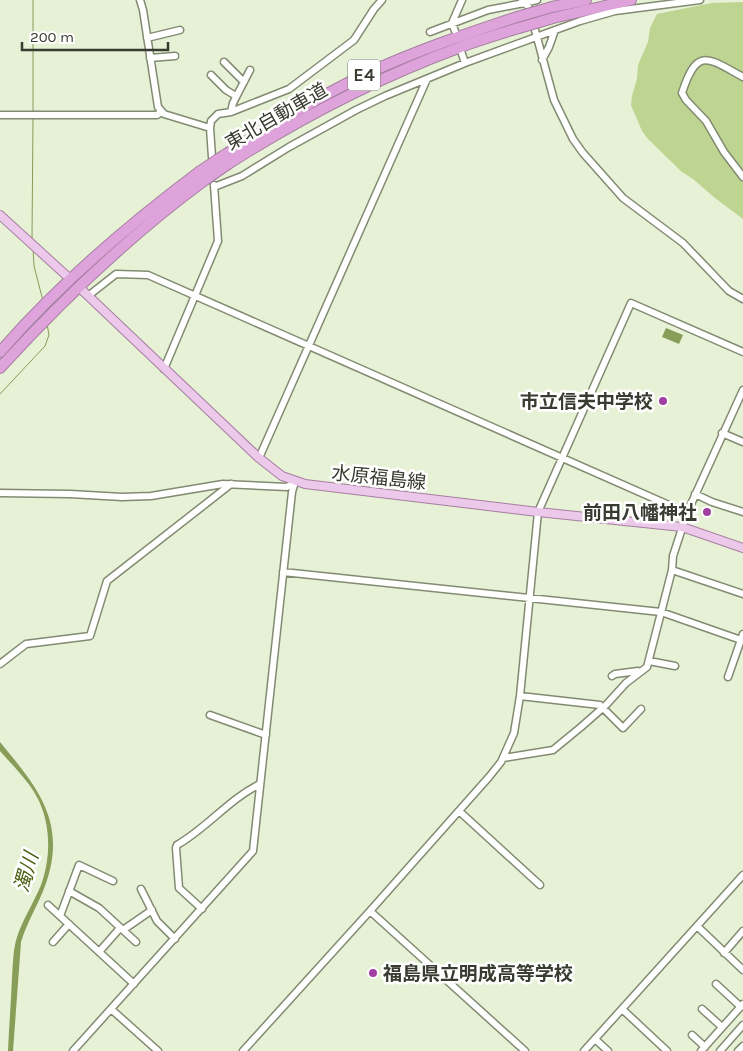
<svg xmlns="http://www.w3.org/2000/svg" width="743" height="1051" font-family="Karla,'Noto Sans JP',sans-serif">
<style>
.green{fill:#bed491}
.water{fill:#879d58}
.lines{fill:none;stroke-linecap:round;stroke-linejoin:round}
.stream{stroke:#879d58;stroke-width:1}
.minor-casing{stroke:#828b72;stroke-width:9}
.major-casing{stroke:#a57fa0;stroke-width:10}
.highway-casing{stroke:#a57fa0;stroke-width:12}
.minor{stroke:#fff;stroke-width:6}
.major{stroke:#ecc8ea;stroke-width:8}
.highway{stroke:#dfa3dc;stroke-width:10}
.highway-bridge-casing{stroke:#a57fa0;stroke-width:12;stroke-linecap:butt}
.highway-bridge{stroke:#dfa3dc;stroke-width:10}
.poi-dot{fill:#a23da1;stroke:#fff;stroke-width:2}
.labels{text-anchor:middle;stroke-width:5;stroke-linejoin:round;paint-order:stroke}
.shield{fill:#fff;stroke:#74766e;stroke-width:1}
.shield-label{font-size:18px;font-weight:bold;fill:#383b30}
.street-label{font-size:19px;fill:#383b30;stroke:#fff}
.poi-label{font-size:19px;font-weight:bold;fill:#383b30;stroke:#fff;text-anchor:end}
.water-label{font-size:20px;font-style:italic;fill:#4c5f12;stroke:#fff}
</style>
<rect width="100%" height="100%" fill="#e7f1d6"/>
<path class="green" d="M743,2v217l-28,-21 -22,-19 -11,-7 -34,-33 -6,-8 -11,-26 1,-9 5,-17 1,-14 10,-23 2,-14 7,-14 55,-11z"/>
<path class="water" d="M666,328l17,7 -4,9 -17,-7z
M0,742c38,46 68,81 45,144 -7,19 -18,36 -24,56l-8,109h-5c1,-24 3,-48 4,-73 1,-13 1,-29 5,-41 6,-18 17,-35 24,-52 10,-27 10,-60 -3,-86 -9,-18 -25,-33 -38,-48z"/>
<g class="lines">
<path class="stream" d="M33,112v-112
M32,239l1,-121
M33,248l1,18 9,35
M0,394l45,-48 4,-11 -2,-11"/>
<defs>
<path id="minor" d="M140,0l3,10 15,97 6,7 46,14 2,29
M522,1l2,2 13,-3
M535,30l19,70 19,39 10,14 40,45 60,45 46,48 14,8
M455,31l-3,-8 10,-23
M430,32l58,-22 36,-7 4,3
M147,38l33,-8
M461,51l4,12
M150,58l25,-2
M542,60l7,-13 6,-17
M224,62l20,20
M211,75l15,15 10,6
M743,77c-35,-19 -46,-31 -61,16l4,7 20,21 18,31 19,25
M231,112l2,-9 17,-33
M0,115h157l4,-3
M210,128l1,-7 7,-7 13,-2 58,-23 65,-49 20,-31 8,-9
M214,187l28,-11 47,-29 67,-37 29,-14 80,-33 115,-42 35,-10 85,-11
M88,296l28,-22 32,1 539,238
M164,369l54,-128 -4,-56
M722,433l21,9
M259,458l168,-379
M0,493l70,1 52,3 29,-1 72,-12 64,3 8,-5
M695,494l17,8 31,10
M672,570l71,24
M283,572l378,40 80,28
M649,661l26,5
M0,664l26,-20 64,-8 17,-55 124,-97
M612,676l3,-2 23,-3
M728,677l15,-43
M520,696l80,9 23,23 18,-19
M210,715l56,20
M503,758l50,-8 28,-23 25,-22 20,-22 21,-16 25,-97 1,-14 14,-43 56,-123
M459,811l81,74
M141,889l16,32 18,18
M69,891l30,17 37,34
M48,905l86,79
M202,909l-23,-21 -3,-40 1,-3c30,-17 52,-46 83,-61
M60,916l19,-51 34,16
M697,926l46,44
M123,930l29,-20
M53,942l16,-18
M99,952l21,-24
M724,953l19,-22
M716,984l25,23
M111,1009l47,42
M622,1009l45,42
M702,1009l20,18
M692,1035l13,12
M595,1039l13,12
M73,1051l180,-200 39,-359 3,-10
M243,1051l127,-140
M525,1051l-155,-140 119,-134 12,-15 13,-29 6,-37 18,-184 93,-209 112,49
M584,1051l159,-176
M701,1051l42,-47
M720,1051l23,-26
M738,1051l5,-5"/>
<path id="major" d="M0,215l68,62
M82,290l177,168 23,18 23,8 233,28 144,15 61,21"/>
<path id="highway" d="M552,7l34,-7
M553,18l78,-18
M223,156c46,-29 93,-58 143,-82 49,-23 100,-40 151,-57
M228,164c72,-46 149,-86 230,-116 20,-8 41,-14 61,-20
M0,352c59,-68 127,-126 199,-180
M0,368c63,-69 130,-133 205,-188"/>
</defs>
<use href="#minor" class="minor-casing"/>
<use href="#major" class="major-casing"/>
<use href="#highway" class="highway-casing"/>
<use href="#minor" class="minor"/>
<use href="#major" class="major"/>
<use href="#highway" class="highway"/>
<defs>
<path id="highway-bridge" d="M517,17l35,-10
M519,28l34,-10
M199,172l24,-16
M205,180l23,-16"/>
</defs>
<use href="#highway-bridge" class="highway-bridge-casing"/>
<use href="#highway-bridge" class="highway-bridge"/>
</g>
<g class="poi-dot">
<circle cx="663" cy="401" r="5"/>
<circle cx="707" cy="512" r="5"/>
<circle cx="373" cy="973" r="5"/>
</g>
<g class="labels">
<rect class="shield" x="348" y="59.5" width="32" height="31" rx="4"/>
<g class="shield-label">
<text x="364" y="81">E4</text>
</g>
<g class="street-label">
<text transform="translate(276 116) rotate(-30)" y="7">東北自動車道</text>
<text transform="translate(379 477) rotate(6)" y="7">水原福島線</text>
</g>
<g class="poi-label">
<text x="653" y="408">市立信夫中学校</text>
<text x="697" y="519">前田八幡神社</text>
<text x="383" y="980" text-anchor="start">福島県立明成高等学校</text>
</g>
<g class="water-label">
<text transform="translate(26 872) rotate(-74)" y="7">濁川</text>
</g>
</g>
<path d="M22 42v8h146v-8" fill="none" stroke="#383b30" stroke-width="2.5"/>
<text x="30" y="42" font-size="15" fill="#383b30" stroke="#ffffff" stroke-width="4" paint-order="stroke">200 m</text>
</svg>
